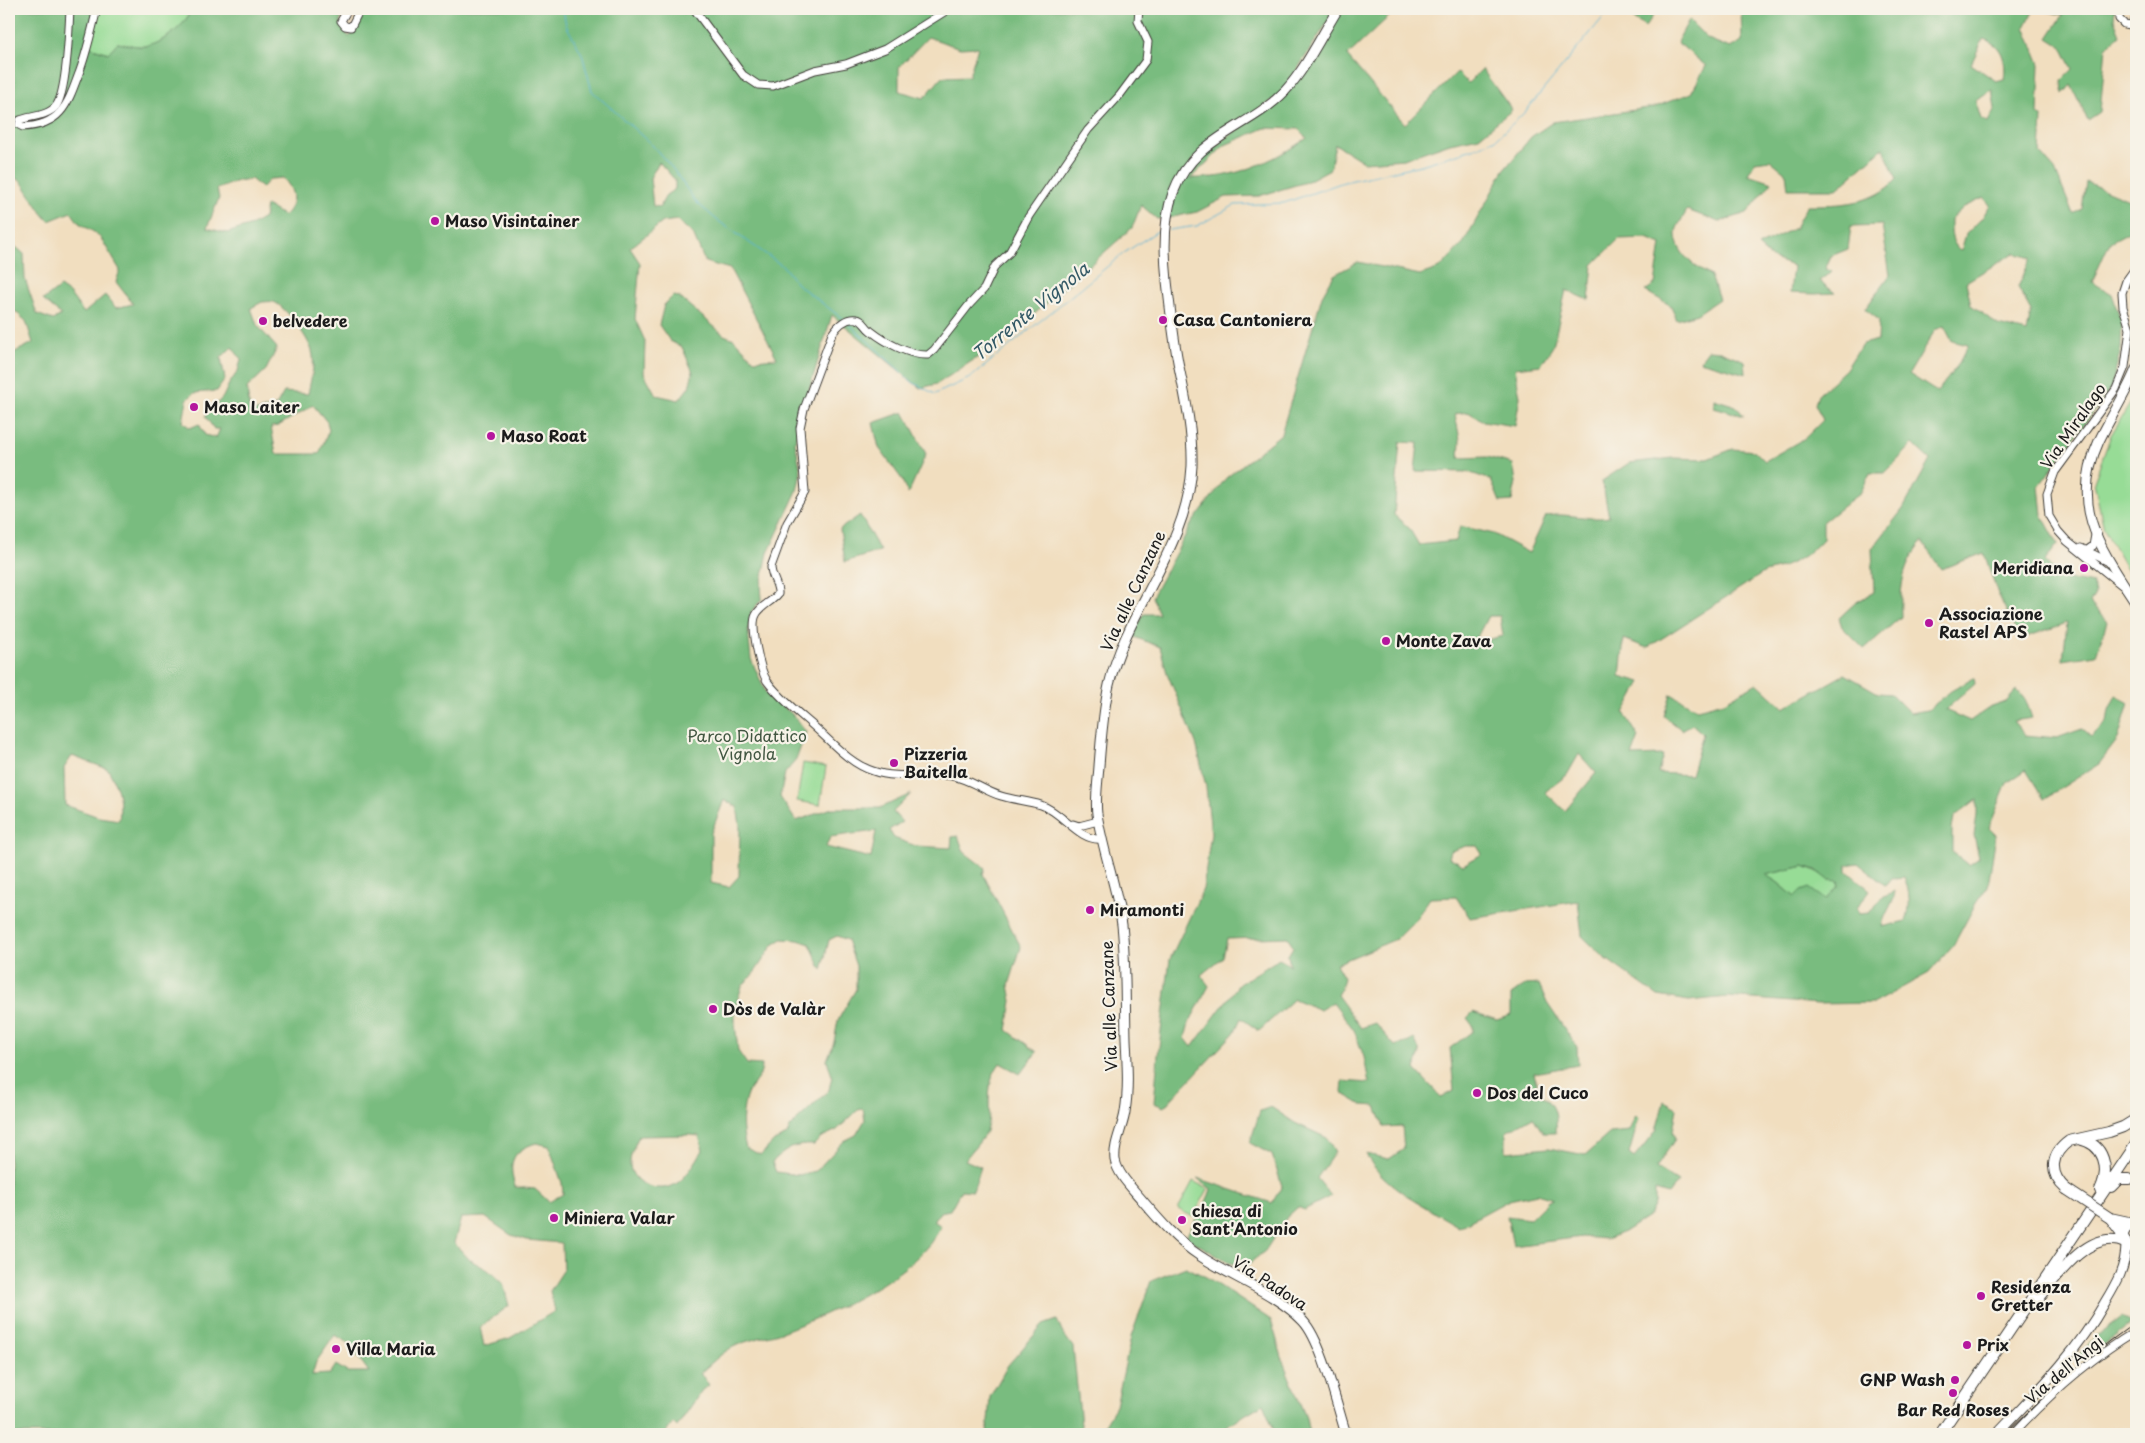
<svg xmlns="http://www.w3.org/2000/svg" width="2145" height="1443" font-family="'Playpen Sans',sans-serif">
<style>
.green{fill:#97dc96;stroke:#5a7c59}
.forest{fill:#79bc7f;stroke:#4a6c4e;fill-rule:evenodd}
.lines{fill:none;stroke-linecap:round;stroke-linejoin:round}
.stream{stroke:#58b4d6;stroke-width:1}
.minor-casing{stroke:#3c3934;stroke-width:9}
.major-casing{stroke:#3c3934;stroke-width:11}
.highway-casing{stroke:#3c3934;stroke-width:12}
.minor{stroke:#fff;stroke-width:7}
.major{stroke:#fff;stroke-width:9}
.highway{stroke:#fff;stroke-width:10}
.rail{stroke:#1c1c1c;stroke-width:1}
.highway-bridge-casing{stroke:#3c3934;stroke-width:12;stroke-linecap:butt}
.highway-bridge{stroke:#fff;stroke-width:10}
.poi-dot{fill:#b5179e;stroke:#f7f3e8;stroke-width:2}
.labels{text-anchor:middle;stroke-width:4.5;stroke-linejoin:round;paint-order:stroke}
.poi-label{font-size:16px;font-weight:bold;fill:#1c1c1c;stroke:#f7f3e8;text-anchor:start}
.street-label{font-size:16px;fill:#1c1c1c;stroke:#f7f3e8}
.park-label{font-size:16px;fill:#415641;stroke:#f7f3e8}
.water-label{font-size:18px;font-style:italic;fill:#345966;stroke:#f7f3e8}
</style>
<rect width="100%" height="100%" fill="#f7f3e8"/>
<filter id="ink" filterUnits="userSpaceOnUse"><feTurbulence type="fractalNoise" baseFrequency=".02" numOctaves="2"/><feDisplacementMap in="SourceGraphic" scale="10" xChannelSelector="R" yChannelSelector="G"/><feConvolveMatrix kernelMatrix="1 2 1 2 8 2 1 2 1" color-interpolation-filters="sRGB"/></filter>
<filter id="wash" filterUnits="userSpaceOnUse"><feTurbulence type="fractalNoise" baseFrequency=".0096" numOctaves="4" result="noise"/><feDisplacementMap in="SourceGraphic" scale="20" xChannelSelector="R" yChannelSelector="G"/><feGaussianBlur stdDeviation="1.12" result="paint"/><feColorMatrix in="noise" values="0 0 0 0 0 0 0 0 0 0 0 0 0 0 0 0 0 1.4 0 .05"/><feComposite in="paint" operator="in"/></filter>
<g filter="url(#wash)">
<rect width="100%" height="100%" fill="#f1debf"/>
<path class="green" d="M90,9h100c0,14 -30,36 -44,37 -9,1 -20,-2 -29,-3l-8,10 -22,-7 8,-33 -5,-1z
M2136,394v186l-2,2 -30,-53 -10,-47 17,-47z
M803,763l23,4 -6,38 -23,-4z
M1804,866c12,4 22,11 35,15l-1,5 -12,14 -31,-3 -18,-15 -12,-7z
M1193,1181l15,8 -15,28 -15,-8z"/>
<path class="forest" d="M9,9h81v3l5,2 -8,32 21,7 9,-10c9,1 20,4 29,3 14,-1 44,-23 44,-37h155l-5,13 9,15c9,-9 10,-16 8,-28h979l-54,84 -89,66 -27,59 -9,1 -16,-14 -9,23 -125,110 -70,46 -17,4 -88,-73 -32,104 -5,23 6,30 -4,19 -29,62 -7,32 1,14 -11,13 -3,19 3,28 15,34 26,21 14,18 -10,28 -11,13 -5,24 16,24 36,-13h48l31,-14 -18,18 9,10 -13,8 5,8 22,8 35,2 1,-11 6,-1 6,16 21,16 -2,6 38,73 -12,38 3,16 -5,29 30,22 -17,22 -20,-11c-18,25 -6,42 -14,68 -4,10 -15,20 -21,29l16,7 -8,24 -12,-1 -11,20 -10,2 -6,9 7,5c-22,48 -109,87 -157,105 -16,6 -36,8 -51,16 -12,6 -23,18 -33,26l9,12 -7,5 -25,37 -4,-4 -8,11h-656v-1079l24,-12 -7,-22 -17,-15v-65l15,13 1,25 12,35 16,6 8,-5 -18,-15 17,-13 10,7 14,19 21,-18 11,13 17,-4 -17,-22 4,-12 -18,-30 -5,-6 -18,-11 -8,-11 -22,9 -7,-8 -21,-32 -12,-6zM928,37l32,11 18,-1 -9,29 -27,1 -18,21 -25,-7v-24zM659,162l16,18v9l-9,6 -6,12 -7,-1 -3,-28zM283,178c12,13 14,25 1,38l-18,-11 -2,13 -12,7 -25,8 -20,-5 12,-30 -2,-9 20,-8 14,-2 11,9 8,-9zM677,220l16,14 12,28 25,7 47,89 -23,2 -20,-21 -10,-4 -45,-38 -6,-1 -9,9 -5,20 11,16 12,6 11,25 -4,15 -10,13 -23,-5 -12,-22 1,-32 -10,-22 5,-56 -10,-15 33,-26zM262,302c3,0 8,-1 12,0 13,6 34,36 38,49 4,13 -2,31 -4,43l-24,-2 -8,14 -26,7 -3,-25 19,-18 11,-22 -20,-23 -6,-17zM232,347l9,12 -3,12 -9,13 -6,13 -18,19 9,13h6l-4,9 -11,-3 -6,-11 -9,4 -7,-6 4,-22 7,-7 23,-2 8,-12 -4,-21zM313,405l14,17 2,8 -10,24h-43l-5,-27 7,-1zM72,756l36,13c10,19 14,29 11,51l-20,-3 -34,-12 -1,-37zM724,800l13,7 3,18 -1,51 -10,11 -18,-4v-50zM876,831l-5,27 -45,-11 4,-10zM837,936l10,4 9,26v23l-18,31 -4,22 -7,18 5,16 -3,14 -38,36 -4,9 -13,6 -13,14 -15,-7c-5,-17 -5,-39 2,-56 6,-11 14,-14 14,-27l-15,-1 -9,-13 -3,-28v-15l7,-22 13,-14 18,-27 9,-6 16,1 12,4 12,26 7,-30zM863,1109l2,11 -9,15 -12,6 -28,30 -17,4 -23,-3 -4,-10c15,-13 21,-18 42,-17l8,-8 15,-7 21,-20zM691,1135l8,1 4,14c-7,11 -17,29 -29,35 -16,8 -41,0 -44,-19 -1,-10 5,-21 9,-30zM536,1143l13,3 13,37 1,11 -14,8 -14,-13 -20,-2c-7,-24 -4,-36 21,-44zM485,1217l26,18 16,5 35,3 1,28 -13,20 5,20 -45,27 -26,8 -4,-19 29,-21 -6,-23 -15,-13 -18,-10 -16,-17 7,-25zM335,1335l12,7 22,30h-22l-11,-7 -6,9 -18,1 4,-13z
M1340,9h57l-50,47 58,68 52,-52 11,11 14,-14 30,41 -33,27 -29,6 -46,16 -40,3 -29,-18 -5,25 -24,13 -47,14 -33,1 -29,15 -29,6 5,-22 22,-35 89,-66zM1265,128l33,1 9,9c-33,23 -75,42 -116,40l34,-33z
M1632,9h26l-13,18 -18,-12z
M1741,9h374l-1,10 6,16 -14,12 -6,65 -12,8 -17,-35 -8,9 -1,-14 11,-11 -11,-22 -14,-9 15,-23 -21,-5 -9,2 -8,15 15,37 -2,50 4,3 -2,36 15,17 18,44 9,-5 4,-27 50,21v25l-26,14 -18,40 20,12 10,29 -1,26 -10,39 -72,98 3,29 16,29 -13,17 17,17 31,6 2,10 -5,9 17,19 -11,33 -33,5 4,-37 -47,16 -22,-45 -14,-41 -43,16 -19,-27c-20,24 -22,44 -21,75l-37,32 -22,-22 -3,-9 16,-15 19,-11 -2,-43 31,-40 27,-49 -17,-16 -28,29h-15l-9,19 -38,30v17c-16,18 -34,28 -58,33l-118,76 -23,-9 -4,37 21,6 -17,31 15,24 -7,19 31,-1 -5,18 33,2 12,-41 -11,-10 -10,6 -18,-14 7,-22 26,15 27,-7 33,-19 27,25 61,-34 33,19 13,1 19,19 18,-3 23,-19 23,-13 1,6 -30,26 25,11 19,-13 17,-6 11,-12 9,11 6,17 -19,3 12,14 32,3 25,-9 9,8 16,-15 2,-12 7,-15 13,8 -11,36 -19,25 -55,35 -18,-29 -19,13 -18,45 7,7 -8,51 -12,17 -22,41 -25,29 -55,30 -56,1 -90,-7 -39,4 -31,-5 -53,-38 -23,-22 -4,-35 -108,17 -14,-21 -26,1 -15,22 -19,19 -60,25 8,14 -3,10 -4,7 24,33 14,-5 20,23 14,-4 5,-4 6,14 -5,17 26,28 13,-6 -4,-43 23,-17v-5l-6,-8 6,-6 24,8 14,-5v-20l14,-10 14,-1 8,19 30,44 1,18 -44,8 5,21c17,9 18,21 17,39h-13l-10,-16 -27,15v20l43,-4 36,7 25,-22 19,-2 7,-16 3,3 -10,36 5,4 22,-27 8,-30 13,7 -4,23 2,8 -19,29 22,14 -10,12 -13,-4v14l-6,12 -25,16 -18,7 -24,-2 -69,9 -6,-30 23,3 18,-18 5,-2 -16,-5 -28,6 -50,27c-29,-18 -78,-41 -93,-73l23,5 15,-10 -2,-23 -18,1 -8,-21 -14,-1 -20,-12 1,-12 26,2 -5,-26 -10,-27 -21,-28 -13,8 -26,-11 -35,32 -18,-13 -7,15 -70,74 -10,-4 4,-48 12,-96 33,-70 8,-56 -5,-46 -10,-44 -29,-70 -7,-26 -28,-11 12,-22h15l-7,-17 40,-74 34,-45 55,-44 41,-138 12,-21 24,-13 62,13 20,-7 24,-26 40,-72 27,-33 22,-15 102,-15 36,-14 15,-27 -29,-24 12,-22 19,19 22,9 12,-7zM1983,39c19,5 24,22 21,40l-8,2 -25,-17zM1992,90l3,18 -7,14 -7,-3 -6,-19zM1883,148l14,31c-22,26 -58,26 -90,26l-12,23 -37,18 15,13 20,7 -3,27 25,1 20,-1 -15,-12 12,-9 -7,-3 6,-13 17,-7 3,-23 31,-1 8,50 -25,34 14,11 -1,20 -16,4 -16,25 -28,26 -3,9 8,16 -18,18 -40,23 -10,-10 -22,-2 -26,10 -34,-1 -44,5 -27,18 7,36c-21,4 -41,-5 -63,-1l-17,37 -35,-19 -34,-8 -4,15 -37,4 -10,-17 -15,-13 6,-73 18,1 -3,28 53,1 23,8 9,22 12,-1 4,-19 -3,-18 -26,-7 -28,1 1,-18 -5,-26 13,-2 15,9 32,5 5,-29 -5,-29 26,-3 12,-19 13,-56 23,10 4,-35 26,-26 27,-1 15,6 -6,40 -10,7 25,14 7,15 20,-6 22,-15 -8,-23c-16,-9 -36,-23 -35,-44 1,-7 8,-15 11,-22l32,12 28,-9 25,-31 -24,-8 7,-12 15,-2 16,13 2,16h49zM1984,198l6,7 -8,13 -16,16 -5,17c-11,-9 -10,-18 -10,-32l13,-12zM2014,253l17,5 -13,29 13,24 -4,21 -29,-7 -27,-20 -5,-23zM1944,326l8,15 16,4 -10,20 -21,27 -28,-18 26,-44zM1488,616h12l3,20 -29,7zM1579,754l17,19 -31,38 -20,-19 22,-17zM1977,799v16l-3,20 5,23 -10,7 -17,-14v-23l2,-11zM1466,846h11l5,8 -19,11 -14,-8 2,-6zM1858,863l28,23 7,-8 11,-1c6,15 7,29 2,44l-24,6c2,-14 12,-23 13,-36l-11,5 -15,17 -10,1 -2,-6 13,-18 -23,-19v-6zM1804,866l12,4 13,10 10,1 -1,5 -12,14 -17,-12 -8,3 -6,6 -18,-15 -11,-7zM1288,937l5,10 -5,8 2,10 -11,-6 -40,25 -47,63 -7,-9 4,-15 20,-37 -8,-11 22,-18 4,-18z
M1708,350l12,1 25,10 1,13 -46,-13z
M1714,399l22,7 8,10 -30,-9z
M904,412l22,42 -18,40 -7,-16 -22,-30 -6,-25z
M860,515l20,36 -35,11 -5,-33z
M1271,1107l24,16 32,15 8,14 -18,26 14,18 -27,14 -6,-3 -11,10 -22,34 -19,15 -17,-3 -43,-26c8,-17 20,-31 25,-48l-14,-11 75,25 10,-17 -10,-31 -22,-12 10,-32z
M1186,1267l22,11 63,42 13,44 22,54 3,16h-33l-13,-30 -35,21 -5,9h-124l17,-28 15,-69 20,-56z
M2122,1317l8,6 -47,38 -5,-6 20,-20z
M1057,1320l5,12 11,15 9,87h-95l3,-37 18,-32 35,-40z
M803,1423l8,8 32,-3 7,6h-52z"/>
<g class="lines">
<path class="stream" d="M563,9l3,16 16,29 10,37 60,54 21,24 23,33 21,18 67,47 13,17 46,35
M1169,230l28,-4 38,-21 49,-2 60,-21 77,-17 52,-16 23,-10 29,-27 85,-103
M848,323l64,59 23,12 35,-16 154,-125 32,-21 5,-1"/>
</g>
</g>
<g filter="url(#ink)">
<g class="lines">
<defs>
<path id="minor" d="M70,9c-1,19 -3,83 -14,97 -8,10 -25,10 -36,14l-1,5 4,2c37,-2 44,-21 55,-51 9,-23 13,-44 19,-67
M348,9l-7,12 4,5 6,1 9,-18
M694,9l49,66 15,10 15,1 42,-16 31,-6 39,-15 64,-40
M2119,9v10l5,5 7,1 5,-7
M2081,548l28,14
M2086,551l7,-5 2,-11
M2124,587l-57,-46 -9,-10 -9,-15 -2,-22 8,-22 61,-83 9,-22 5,-38 -7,-22 -1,-14 4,-12 10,-14
M1073,824l6,2 19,-5
M1102,839c-23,3 -39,-27 -61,-34 -13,-4 -27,-5 -40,-9 -17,-5 -31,-17 -49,-20 -26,-4 -54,4 -79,-5 -25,-8 -43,-31 -63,-48 -15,-13 -31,-26 -43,-42 -7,-11 -17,-55 -11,-66 4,-9 16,-13 22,-21 1,-9 -7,-17 -7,-27l16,-44 18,-31 -5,-64 4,-19 28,-75c6,-9 14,-17 25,-15 7,1 8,8 14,12 14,11 39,25 57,24l6,-5 35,-45 15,-16 11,-23 14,-13 20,-37 59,-86 32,-35 26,-35 2,-18 -10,-21 1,-12
M2013,1434c36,-39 78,-76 123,-103"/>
<path id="major" d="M1338,9c-17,27 -31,58 -53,82 -36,38 -91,45 -112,102 -10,27 -9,59 -6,88 3,27 6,54 11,81 7,34 15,69 14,104 -4,81 -65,143 -83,219 -6,27 -8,54 -10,81 -1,16 -4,33 -2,48 6,38 20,74 25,111 4,38 3,76 4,114 1,24 3,49 -1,73 -2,15 -12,32 -10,48 3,15 17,28 27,40 17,20 35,41 58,56 30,20 79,39 103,65 19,20 34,85 43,113
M2136,369c-10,25 -25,47 -37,72 -30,66 2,108 37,162
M2136,1223l-9,4 -4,8 5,11 8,3
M1997,1434c39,-41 79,-80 107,-130 12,-20 22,-36 22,-60"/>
<path id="highway" d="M2079,1139c26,5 31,30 21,51
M2111,1187l8,-8h10
M2066,1189c-18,-16 -15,-35 3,-48l40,-9 14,-5 13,-8
M2110,1218l23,5
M2111,1219l12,16
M2034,1305c19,-24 55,-79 91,-62
M1940,1434l196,-290"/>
</defs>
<use href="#minor" class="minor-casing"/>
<use href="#major" class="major-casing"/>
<use href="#highway" class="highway-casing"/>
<use href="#minor" class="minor"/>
<use href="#major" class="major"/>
<use href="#highway" class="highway"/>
<path class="rail" d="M2005,1434l48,-46 57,-47 26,-19"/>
<defs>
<path id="highway-bridge" d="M2066,1189l44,29"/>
</defs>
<use href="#highway-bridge" class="highway-bridge-casing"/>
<use href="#highway-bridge" class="highway-bridge"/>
</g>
</g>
<g class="poi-dot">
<circle cx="435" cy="221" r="5"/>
<circle cx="1163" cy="320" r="5"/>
<circle cx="263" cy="321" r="5"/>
<circle cx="194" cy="407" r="5"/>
<circle cx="491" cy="436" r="5"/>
<circle cx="2084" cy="568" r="5"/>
<circle cx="1929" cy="623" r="5"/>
<circle cx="1386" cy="641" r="5"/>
<circle cx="894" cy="763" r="5"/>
<circle cx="1090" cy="910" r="5"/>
<circle cx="713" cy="1009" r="5"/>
<circle cx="1477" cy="1093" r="5"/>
<circle cx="554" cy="1218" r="5"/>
<circle cx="1182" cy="1220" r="5"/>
<circle cx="1981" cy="1296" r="5"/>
<circle cx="1967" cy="1345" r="5"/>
<circle cx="336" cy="1349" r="5"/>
<circle cx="1955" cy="1380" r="5"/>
<circle cx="1953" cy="1393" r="5"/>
</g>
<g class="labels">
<g class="poi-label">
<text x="445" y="227">Maso Visintainer</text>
<text x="1173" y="326">Casa Cantoniera</text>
<text x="273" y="327">belvedere</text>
<text x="204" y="413">Maso Laiter</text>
<text x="501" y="442">Maso Roat</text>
<text x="2074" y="574" text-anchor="end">Meridiana</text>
<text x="1939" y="620">Associazione<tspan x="1939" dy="18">Rastel APS</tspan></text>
<text x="1396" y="647">Monte Zava</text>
<text x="904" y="760">Pizzeria<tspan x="904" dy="18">Baitella</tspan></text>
<text x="1100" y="916">Miramonti</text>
<text x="723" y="1015">Dòs de Valàr</text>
<text x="1487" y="1099">Dos del Cuco</text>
<text x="1192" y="1217">chiesa di<tspan x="1192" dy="18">Sant'Antonio</tspan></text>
<text x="564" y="1224">Miniera Valar</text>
<text x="1991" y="1293">Residenza<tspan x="1991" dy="18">Gretter</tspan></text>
<text x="1977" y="1351">Prix</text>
<text x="346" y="1355">Villa Maria</text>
<text x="1945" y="1386" text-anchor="end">GNP Wash</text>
<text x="1953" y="1416" text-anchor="middle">Bar Red Roses</text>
</g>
<g class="street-label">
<text transform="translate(2073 426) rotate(-55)" y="6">Via Miralago</text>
<text transform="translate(1133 591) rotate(-65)" y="6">Via alle Canzane</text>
<text transform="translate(1109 1006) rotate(-92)" y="6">Via alle Canzane</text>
<text transform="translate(1270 1283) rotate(33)" y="6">Via Padova</text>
<text transform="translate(2064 1370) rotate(-40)" y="6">Via dell'Angi</text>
</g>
<g class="park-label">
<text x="747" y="742">Parco Didattico<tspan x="747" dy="18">Vignola</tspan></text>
</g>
<g class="water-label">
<text transform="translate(1031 312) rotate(-39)" y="6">Torrente Vignola</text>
</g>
</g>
<rect width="2145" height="1443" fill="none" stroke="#f7f3e8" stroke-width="30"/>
</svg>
